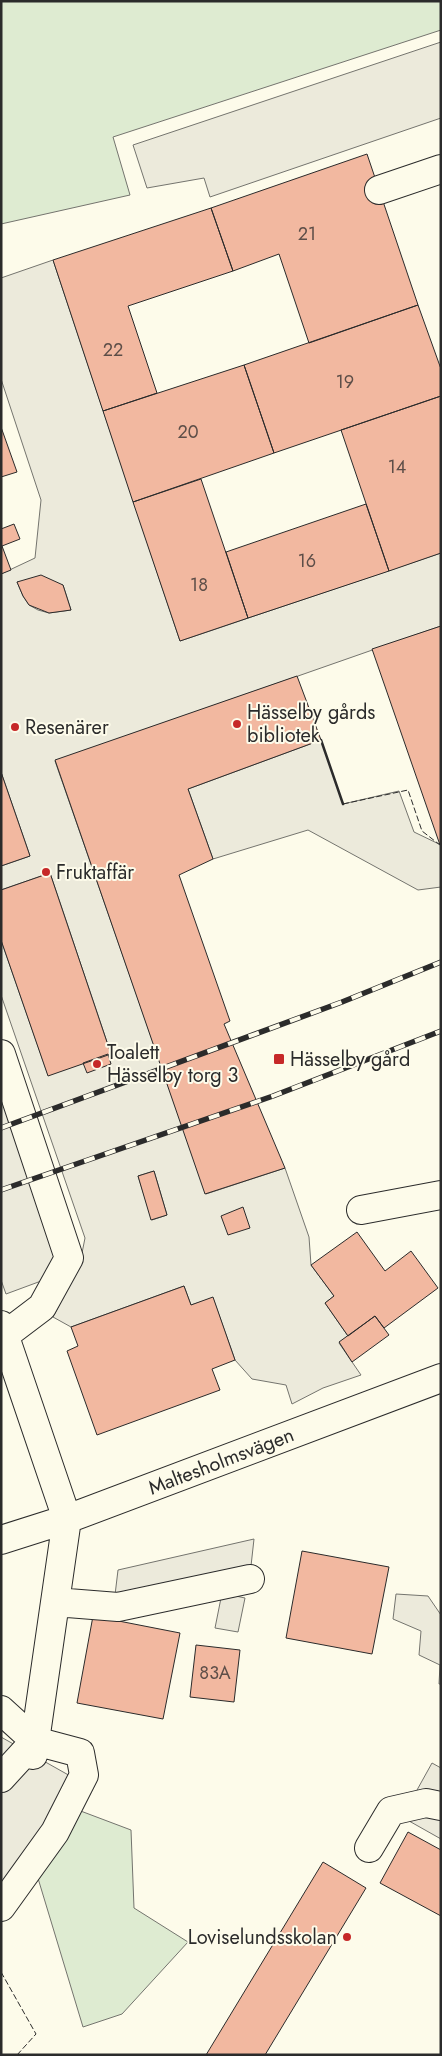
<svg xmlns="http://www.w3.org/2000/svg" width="442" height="2056" font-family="Jost,sans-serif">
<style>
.green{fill:#deebd1;stroke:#74746e}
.parking{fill:#eceadb;stroke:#74746e;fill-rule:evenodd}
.building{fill:#f2b8a0;stroke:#2b2b2b}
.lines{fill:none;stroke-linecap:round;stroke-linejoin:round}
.minor-casing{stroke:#2b2b2b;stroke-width:30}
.minor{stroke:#fdfbea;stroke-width:28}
.rail-casing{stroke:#2b2b2b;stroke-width:5.5}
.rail{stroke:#fdfbea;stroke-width:4;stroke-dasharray:11;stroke-linecap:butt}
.fence{stroke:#2b2b2b;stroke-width:1;stroke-dasharray:6 2.5;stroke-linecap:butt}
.wall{stroke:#2b2b2b;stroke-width:2.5}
.poi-dot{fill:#c62828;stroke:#fdfbea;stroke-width:2}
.labels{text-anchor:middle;stroke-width:4;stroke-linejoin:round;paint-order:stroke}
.number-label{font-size:18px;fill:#5d4e48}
.poi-label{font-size:20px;fill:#2b2b2b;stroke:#fdfbea;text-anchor:start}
.street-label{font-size:20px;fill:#2b2b2b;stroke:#fdfbea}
</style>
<rect width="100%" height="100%" fill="#fdfbea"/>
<path class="green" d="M1,1h440v29l-328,107 17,58 -129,29z
M78,1810l53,20 3,78 54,34 -66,72 -39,13 -46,-152z"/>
<path class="parking" d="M441,42v76l-231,79 -6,-19 -57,10 -14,-43z
M53,260l127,381 261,-88v73l-386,135 151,433 79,-26 24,69 2,28 23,31 -9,7 23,33 -9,7 22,32 -38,13 -31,16 -6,-19 -34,-6 -17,-19 -22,-62 -22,7 -7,-19 -113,41 -18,-10 26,-50 -73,27 -5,-14v-238l79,221 5,-25 -84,-243v-55l47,135 63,-21 -61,-181 -49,17v-24l29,-10 -29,-84v-198l34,-16 6,-58 -40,-121v-101zM17,582l46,3 8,25 -22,3 -11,-3 -9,-5 -6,-9zM154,1171l13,44 -15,5 -14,-44z
M321,740l22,64 56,-13 15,41 27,13v42l-23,3 -110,-60 -95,29 -25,-70z
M254,1539l-3,27 -136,29 3,-25z
M222,1593l23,5 -7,34 -23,-4z
M396,1594l32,2 13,19v69h-2l1,-19 -21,-10 2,-24 -28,-12z
M1,1737l71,40 -71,125z
M432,1763l9,5v71l-39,-22z"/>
<path class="building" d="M367,154l51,151 -109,38 -30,-89 -46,17 -22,-63z
M211,208l22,63 -105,35 29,87 -54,18 -50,-151z
M418,305l23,64v27l-167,57 -30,-88z
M244,365l30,88 -141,49 -30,-91z
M441,396v157l-52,18 -48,-141z
M1,427l16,45 -16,5z
M201,479l47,139 -68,23 -47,-139z
M366,504l23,67 -141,47 -22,-66z
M14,524l6,15 -18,7 9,24 -10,4v-45z
M41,575l22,10 8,25 -22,3 -20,-8 -6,-9 -6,-14z
M441,626v219h-1l-68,-196z
M297,676l24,64 -133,49 25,70 -34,16 51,146 -6,3 61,144 -80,26 -150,-434z
M1,772l29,84 -29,10z
M50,873l61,181 -63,22 -47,-136v-50z
M108,1054l3,10 -24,9 -4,-10z
M154,1171l13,44 -16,5 -13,-44z
M243,1207l7,21 -22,7 -7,-19z
M357,1232l28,39 26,-20 27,37 -54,40 -9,-12 -27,20 -23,-33 9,-7 -23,-31z
M184,1286l7,19 22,-8 22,63 -23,9 8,21 -123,45 -30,-84 11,-5 -7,-19z
M375,1316l14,19 -37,27 -13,-20z
M302,1551l87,16 -17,87 -86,-16z
M93,1616l87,17 -17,86 -86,-16z
M196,1645l44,5 -6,52 -44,-5z
M408,1832l33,18v66l-61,-33z
M323,1862l43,26 -101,167h-59z"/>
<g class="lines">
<defs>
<path id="minor" d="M379,190l62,-21
M1,1054l68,204 -27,49 -37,28
M361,1210l80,-15
M1,1325l66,194 -34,236
M1,1540l66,-21 374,-141
M55,1602l63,5 132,-28
M1,1710l34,31 45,12 4,22 -29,57 -54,75
M1,1778l34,-37
M369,1848l22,-37 35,-8 15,3"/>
</defs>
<use href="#minor" class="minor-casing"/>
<use href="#minor" class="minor"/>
<defs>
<path id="rail" d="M1,1128l341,-126 99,-40
M1,1190l272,-94 168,-65"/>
</defs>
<use href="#rail" class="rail-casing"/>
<use href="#rail" class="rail"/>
<path class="fence" d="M343,804l65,-14 14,41 18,14
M1,1972l35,62 -19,21"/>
<path class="wall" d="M321,740l22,64"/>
</g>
<g class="poi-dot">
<circle cx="237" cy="724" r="5"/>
<circle cx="15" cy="727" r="5"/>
<circle cx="46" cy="872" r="5"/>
<rect x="273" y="1053" width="12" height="12" rx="2.5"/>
<circle cx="97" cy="1064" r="5"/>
<circle cx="347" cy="1937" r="5"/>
</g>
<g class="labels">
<g class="number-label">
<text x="307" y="240">21</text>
<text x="113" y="356">22</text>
<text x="345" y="388">19</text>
<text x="188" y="438">20</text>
<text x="397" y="473">14</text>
<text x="307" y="567">16</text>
<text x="199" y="591">18</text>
<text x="215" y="1679">83A</text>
</g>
<g class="poi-label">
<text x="247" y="719">Hässelby gårds<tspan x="247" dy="23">bibliotek</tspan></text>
<text x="25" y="734">Resenärer</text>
<text x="56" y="879">Fruktaffär</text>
<text x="107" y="1059">Toalett<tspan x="107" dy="23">Hässelby torg 3</tspan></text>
<text x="290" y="1066">Hässelby gård</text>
<text x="337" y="1944" text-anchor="end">Loviselundsskolan</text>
</g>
<g class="street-label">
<text transform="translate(221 1461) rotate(-21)" y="7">Maltesholmsvägen</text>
</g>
</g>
<rect width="442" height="2056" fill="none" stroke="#2b2b2b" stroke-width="5"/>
</svg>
